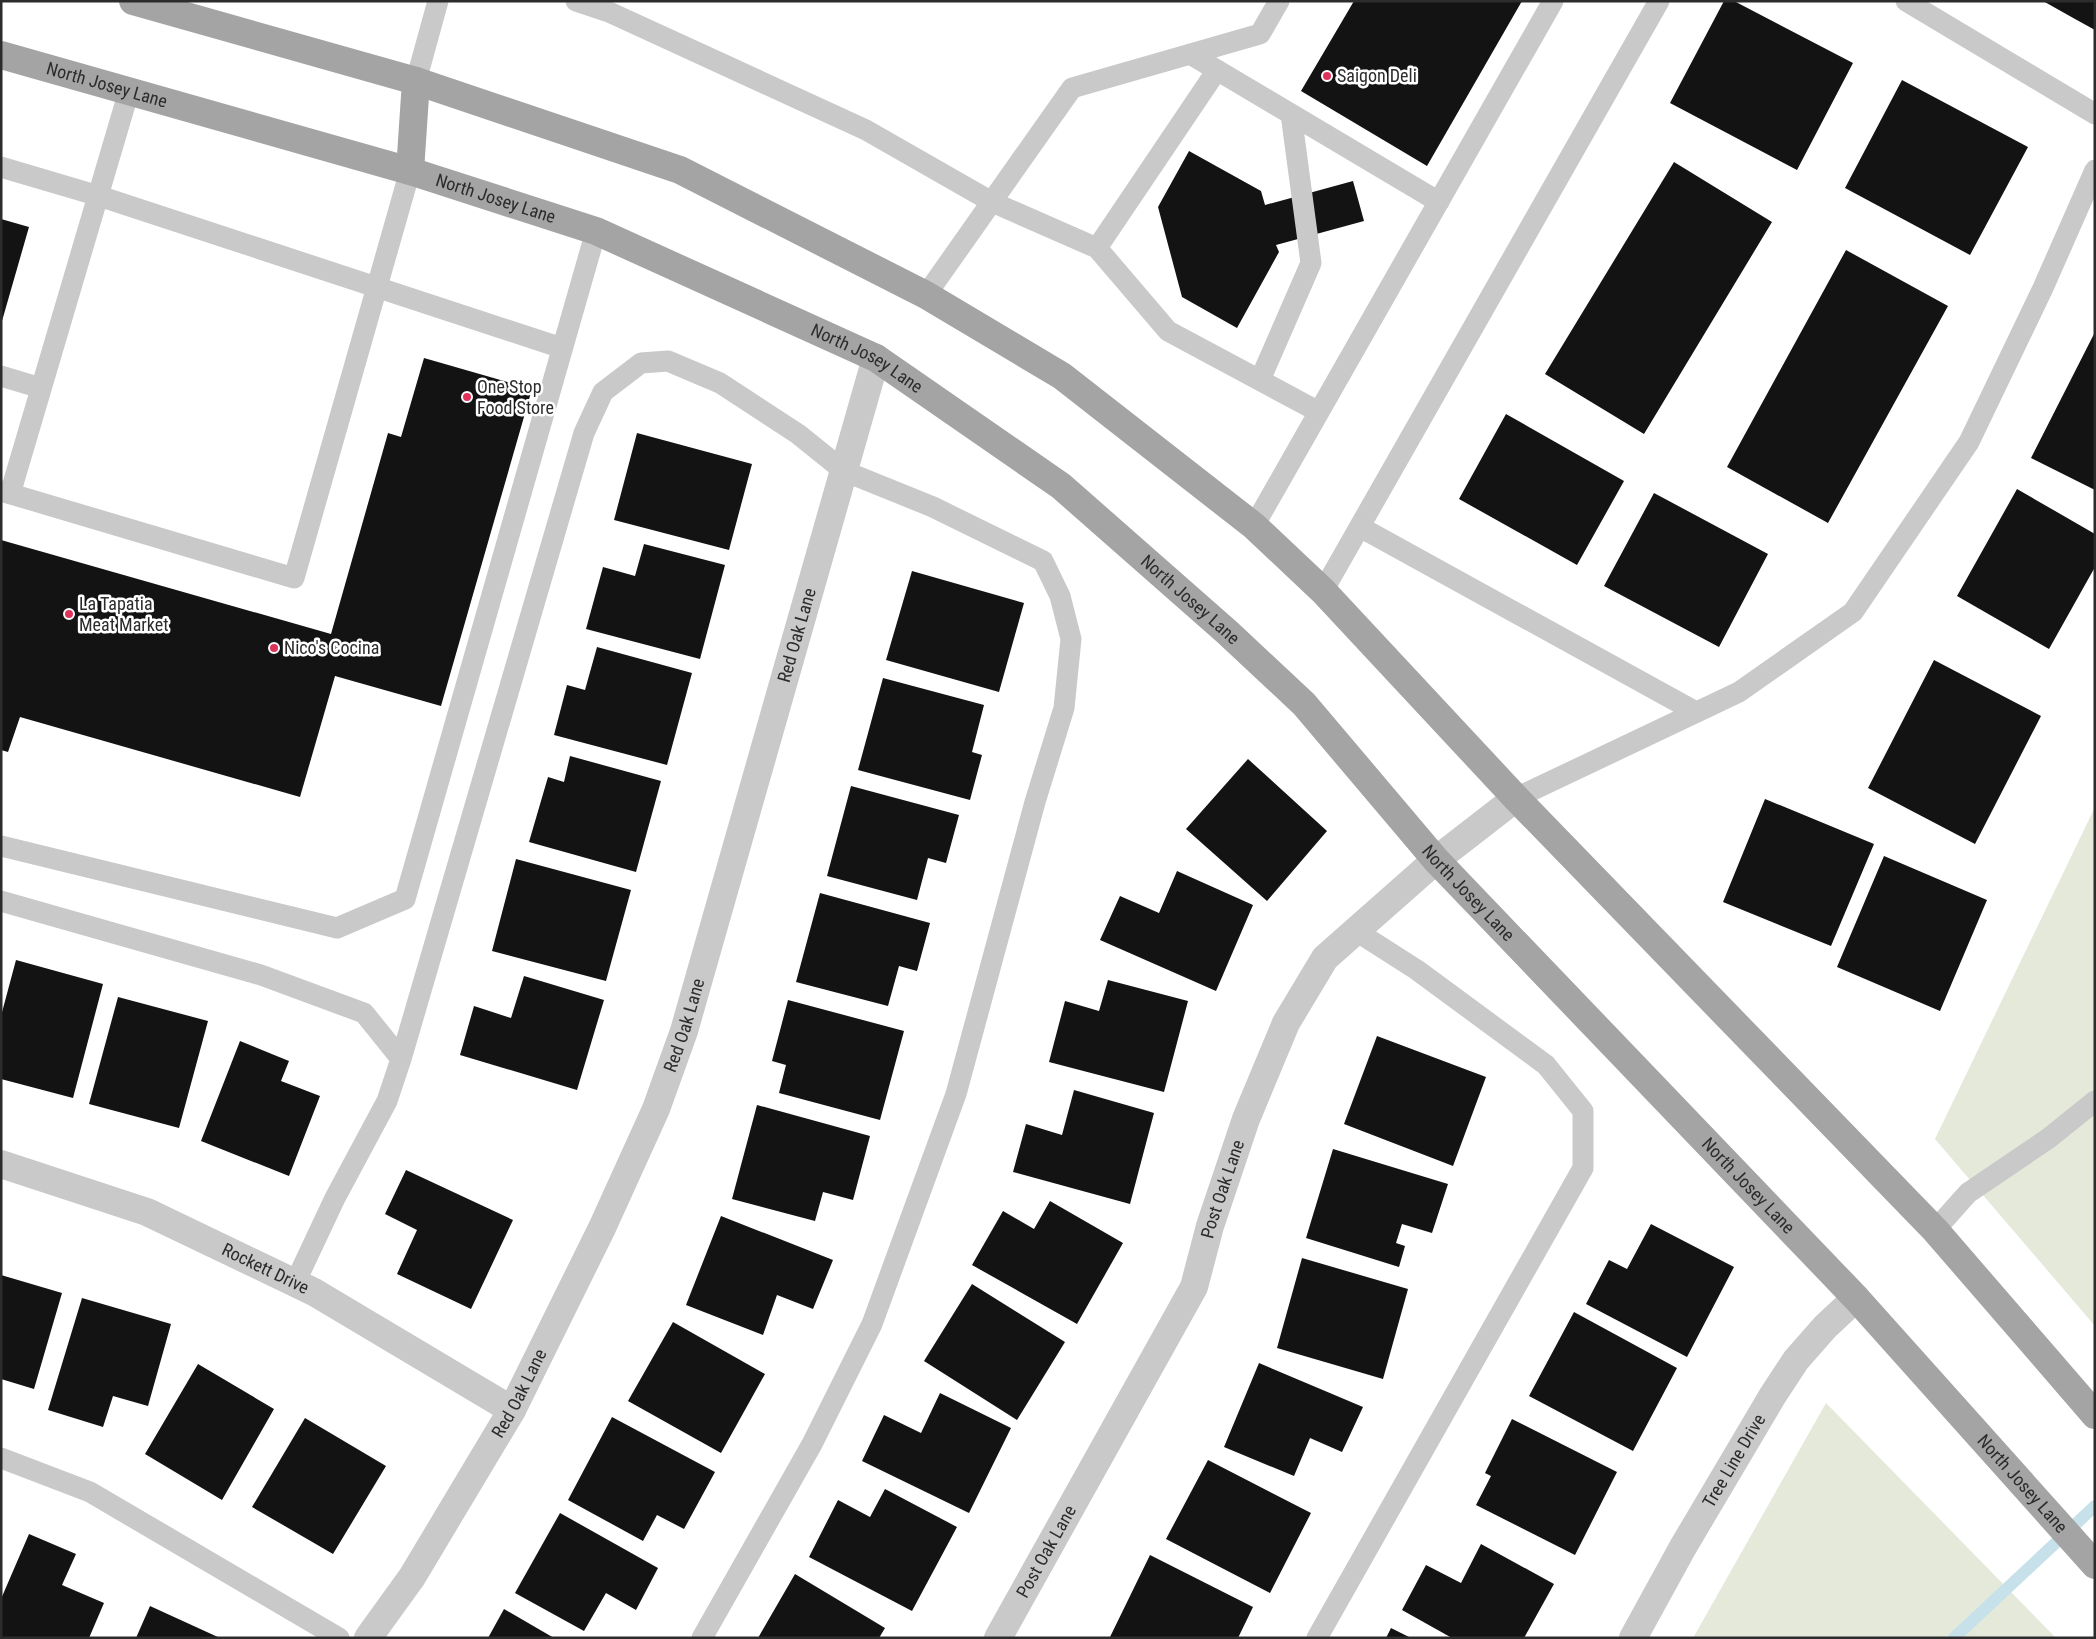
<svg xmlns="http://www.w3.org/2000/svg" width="2096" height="1639" font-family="'Roboto Condensed',sans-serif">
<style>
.green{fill:#e4e9d9}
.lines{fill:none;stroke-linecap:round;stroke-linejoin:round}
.stream{stroke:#c6e1e9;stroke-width:12}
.building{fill:#131313}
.service{stroke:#c9c9c9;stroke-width:21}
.minor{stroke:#c9c9c9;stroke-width:28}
.primary{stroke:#a4a4a4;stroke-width:28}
.poi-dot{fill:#df325a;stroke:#fff;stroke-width:2}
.labels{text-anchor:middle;stroke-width:5;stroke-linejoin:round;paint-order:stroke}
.poi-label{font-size:18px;fill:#2c2c2c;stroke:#fff;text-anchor:start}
.street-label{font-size:18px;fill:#2c2c2c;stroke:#fff}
</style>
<rect width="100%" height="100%" fill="#fff"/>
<path class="green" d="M2095,807v519l-160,-187z
M1826,1403l230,235h-363z"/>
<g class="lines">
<path class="stream" d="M1954,1638l141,-132"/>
</g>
<path class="building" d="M1354,1h168l-95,165 -126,-75z
M1724,1h10l119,62 -56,107 -127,-67z
M2043,1h52v29l-20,-11z
M1902,80l126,67 -58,108 -125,-67z
M1189,151l72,40 4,14 88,-24 11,40 -88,24 3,7 -42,76 -55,-31 -24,-90z
M1674,162l98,60 -128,212 -99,-60z
M1,219l28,8 -27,94h-1z
M1846,250l102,56 -120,217 -101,-56z
M2095,332v158l-64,-32z
M424,358l108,31 -91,317 -106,-30 -35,121 -280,-80 -12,35 -7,-2v-210l330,94 57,-201 13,4z
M1506,414l118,67 -47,84 -118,-66z
M637,433l115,31 -23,86 -115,-30z
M2017,489l78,45v33l-46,82 -92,-53z
M1654,493l114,61 -49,93 -115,-61z
M644,544l81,21 -25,94 -114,-30 17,-62 32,9z
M912,571l112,32 -25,89 -113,-32z
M597,647l95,26 -25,92 -113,-30 13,-50 18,5z
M1934,660l107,56 -66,128 -107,-56z
M883,678l101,27 -12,47 10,3 -12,45 -112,-30z
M570,756l91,25 -25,91 -107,-30 19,-65 16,5z
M1248,759l79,72 -60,70 -81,-72z
M851,786l108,29 -13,48 -18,-5 -11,42 -90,-24z
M1765,799l109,45 -43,102 -108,-44z
M1884,856l103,44 -47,111 -103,-44z
M516,859l115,31 -25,91 -114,-30z
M1177,871l76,34 -37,86 -116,-51 20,-44 39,17z
M820,893l110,30 -13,48 -18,-5 -11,40 -92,-24z
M16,960l87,24 -30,114 -72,-19v-63z
M524,976l80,24 -27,90 -117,-35 14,-49 37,12z
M1108,980l80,21 -24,91 -115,-30 16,-61 34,10z
M118,997l90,24 -29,107 -90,-24z
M788,1000l116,31 -24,89 -101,-27 7,-28 -14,-4z
M1377,1036l109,41 -33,89 -109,-42z
M240,1041l49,20 -8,20 39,15 -31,80 -88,-35z
M1074,1090l80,23 -24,91 -117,-32 13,-48 36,11z
M757,1105l113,31 -17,64 -30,-8 -8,29 -83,-22z
M1333,1149l115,35 -16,49 -30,-9 -6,19 9,3 -6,21 -93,-29z
M406,1170l107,50 -42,89 -74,-35 20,-44 -32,-16z
M1050,1201l73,42 -46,81 -105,-59 31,-54 31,18z
M721,1216l112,44 -20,49 -36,-14 -14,40 -77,-30z
M1651,1224l83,43 -47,90 -101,-53 23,-44 18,9z
M1302,1258l106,31 -25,90 -106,-31z
M1,1275l61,18 -28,96 -33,-10z
M972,1284l93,58 -48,78 -93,-59z
M82,1298l89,26 -23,82 -35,-10 -10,31 -55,-17z
M1574,1312l103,56 -44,83 -104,-55z
M673,1322l92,52 -44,79 -93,-52z
M1259,1363l104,44 -21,45 -32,-14 -16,38 -70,-29z
M198,1364l76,45 -52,91 -77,-46z
M940,1393l71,35 -42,85 -107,-52 22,-46 37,18z
M612,1417l103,55 -31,57 -27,-14 -14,26 -75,-41z
M305,1418l81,48 -53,88 -81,-47z
M1512,1419l105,53 -42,83 -99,-50 15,-29 -6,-3z
M1208,1460l103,53 -41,80 -104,-54z
M885,1489l72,38 -45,84 -103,-54 29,-57 32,17z
M560,1513l98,55 -22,42 -30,-17 -22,38 -69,-38z
M29,1534l47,20 -14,31 42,18 -15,35h-88v-39z
M1481,1544l73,40 -30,54h-72l-50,-28 24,-45 35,18z
M1150,1555l103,52 -15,31 -128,-1z
M795,1574l90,54 -6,10h-121z
M150,1606l70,32h-84z
M504,1609l50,29h-66z
M1391,1628l20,10h-25z"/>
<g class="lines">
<path class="service" d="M576,1l33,11 257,118 126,72 105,46 71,83 151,81
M1906,1l189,113
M1190,54l249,148
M416,81l22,-80
M1,167l98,29 463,152
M1097,248l120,-178
M926,295l146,-207 188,-54 19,-33
M1,376l40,12
M1260,380l51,-117 -20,-149
M1,491l293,87 116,-407
M10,494l119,-403
M1254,526l299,-525
M1360,527l336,185
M1323,591l336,-590
M1516,798l223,-106 114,-80 116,-170 74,-154 52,-118
M1,846l336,82 68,-29 191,-668
M1,901l260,74 103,38 37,46
M1935,1230l33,-37 81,-55 46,-37
M295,1283l40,-85 52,-97 14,-42 183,-626 19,-41 38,-29 27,-2 52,22 78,51 46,37 89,36 110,54 17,35 11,43 -7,69 -29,94 -79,292 -84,230 -60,120 -110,194
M1,1458l89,34 249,146
M1317,1638l266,-470v-57l-37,-46 -129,-95 -61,-39"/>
<g class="minor">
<path id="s1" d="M1,1164l146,48 167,80 198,118"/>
<path id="s2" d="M368,1638l44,-61 100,-167 90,-182 54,-119 28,-78 192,-673"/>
<path id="s3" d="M998,1638l196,-351 16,-61 36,-107 40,-96 39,-65 111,-98 80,-62"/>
<path id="s4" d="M1633,1638l50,-91 90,-152 23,-35 29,-33 31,-29"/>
</g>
<g class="primary">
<path d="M133,1l283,80 264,89 246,125 136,81 192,150 69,65 193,207 419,432 160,185"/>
<path id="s5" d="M1,55l409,116 186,60 280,127 185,128 166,146 77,72 132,156 420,438 239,267"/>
<path d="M410,171l6,-90"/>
</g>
</g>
<g class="poi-dot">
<circle cx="1327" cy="76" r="5"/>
<circle cx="467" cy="397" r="5"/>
<circle cx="69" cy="614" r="5"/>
<circle cx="274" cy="648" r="5"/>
</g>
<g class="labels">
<g class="poi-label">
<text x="1337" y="82">Saigon Deli</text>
<text x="477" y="393">One Stop<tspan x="477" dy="21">Food Store</tspan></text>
<text x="79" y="610">La Tapatia<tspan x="79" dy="21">Meat Market</tspan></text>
<text x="284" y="654">Nico's Cocina</text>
</g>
<g class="street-label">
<text dy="6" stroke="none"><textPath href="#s5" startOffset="110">North Josey Lane</textPath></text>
<text dy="6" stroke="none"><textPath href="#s5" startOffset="515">North Josey Lane</textPath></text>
<text dy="6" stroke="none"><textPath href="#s5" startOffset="920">North Josey Lane</textPath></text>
<text dy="6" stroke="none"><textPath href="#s5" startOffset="1325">North Josey Lane</textPath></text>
<text dy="6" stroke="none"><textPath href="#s2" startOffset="1098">Red Oak Lane</textPath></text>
<text dy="6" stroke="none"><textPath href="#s5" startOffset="1730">North Josey Lane</textPath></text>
<text dy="6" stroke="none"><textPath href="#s2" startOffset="692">Red Oak Lane</textPath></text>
<text dy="6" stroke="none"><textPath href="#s5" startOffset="2135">North Josey Lane</textPath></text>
<text dy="6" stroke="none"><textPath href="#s3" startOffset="504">Post Oak Lane</textPath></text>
<text dy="6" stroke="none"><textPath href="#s1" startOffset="285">Rockett Drive</textPath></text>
<text dy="6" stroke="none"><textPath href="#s2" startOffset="288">Red Oak Lane</textPath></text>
<text dy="6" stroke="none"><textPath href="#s4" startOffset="204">Tree Line Drive</textPath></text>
<text dy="6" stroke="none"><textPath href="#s5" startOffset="2540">North Josey Lane</textPath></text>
<text dy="6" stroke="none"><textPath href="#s3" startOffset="99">Post Oak Lane</textPath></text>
</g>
</g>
<rect width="2096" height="1639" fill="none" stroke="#2c2c2c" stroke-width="5"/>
</svg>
